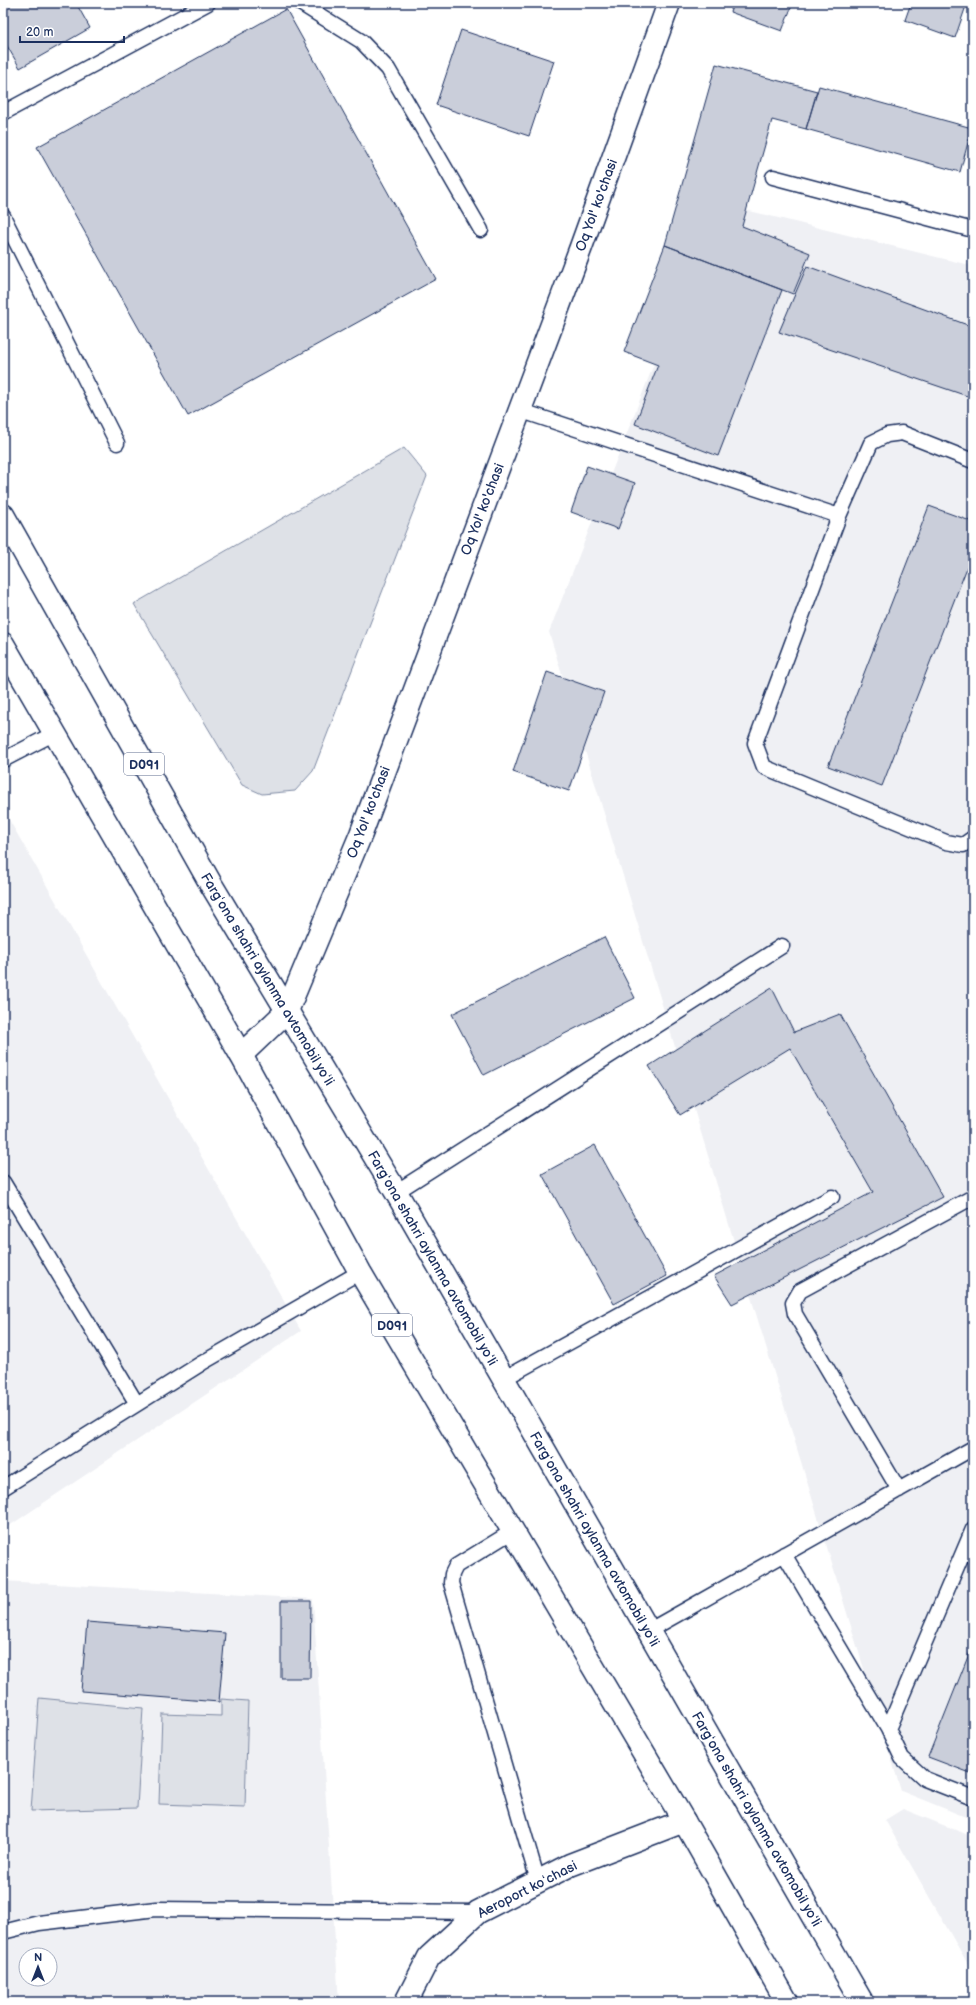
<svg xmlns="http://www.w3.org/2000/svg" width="976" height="2005" font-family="'Balsamiq Sans',sans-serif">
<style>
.built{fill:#eff0f4;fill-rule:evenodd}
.green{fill:#dee1e7;stroke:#7c88a2}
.building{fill:#caceda;stroke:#1b2f5e}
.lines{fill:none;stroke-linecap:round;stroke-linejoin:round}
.service-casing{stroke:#1b2f5e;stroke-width:17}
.minor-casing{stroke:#1b2f5e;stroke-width:25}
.tertiary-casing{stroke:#1b2f5e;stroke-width:25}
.trunk-casing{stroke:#1b2f5e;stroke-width:25}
.service{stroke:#fff;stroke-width:14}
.minor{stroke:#fff;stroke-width:22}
.tertiary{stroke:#fff;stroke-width:22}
.trunk{stroke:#fff;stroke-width:22}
.labels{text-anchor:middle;stroke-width:4;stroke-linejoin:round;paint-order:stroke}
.shield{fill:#fff;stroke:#5f6d8e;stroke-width:1}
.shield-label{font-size:13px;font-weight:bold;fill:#1b2f5e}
.street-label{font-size:14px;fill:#1b2f5e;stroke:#fff}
</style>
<rect width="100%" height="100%" fill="#fff"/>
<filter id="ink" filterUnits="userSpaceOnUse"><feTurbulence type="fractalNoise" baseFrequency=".025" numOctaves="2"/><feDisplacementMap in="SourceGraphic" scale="8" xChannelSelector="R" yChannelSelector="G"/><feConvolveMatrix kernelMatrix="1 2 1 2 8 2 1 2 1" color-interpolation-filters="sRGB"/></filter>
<g filter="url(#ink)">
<path class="built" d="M717,203l256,63v1554l-72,-29 -352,-1159z
M3,809l298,522 -298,199z
M3,1581l310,18 26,403h-336zM26,1955h24v24h-24z
M903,1809l70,28v136l-88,-153z"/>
<path class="green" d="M404,448l23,28 -114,295 -18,20 -33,3 -20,-9 -108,-181z
M39,1698l104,10 -6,100 -106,3z
M221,1699l27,2 -3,106 -86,-3 3,-90 59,2z"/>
<path class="building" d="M3,3h73l14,25 -70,40 -17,-29z
M734,3h59l-11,28 -52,-19z
M911,3h56l-12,35 -50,-18z
M286,9l150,270 -248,137 -151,-269z
M461,30l93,31 -25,75 -93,-31z
M716,64l101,27 -11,38 -34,-9 -30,106 68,27 -17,41 -128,-49z
M819,86l153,42 -12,44 -154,-43z
M665,245l117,45 -64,166 -83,-32 23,-59 -34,-13z
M807,266l166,61v71l-194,-66z
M587,466l48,17 -17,46 -47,-17z
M929,506l44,16v30l-91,234 -54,-20z
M547,672l57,20 -35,99 -56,-19z
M604,937l31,61 -151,77 -32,-61z
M772,988l22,44 46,-18 103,183 -211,107 -18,-28 159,-84 -83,-144 -110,67 -31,-49z
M595,1145l72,131 -53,28 -72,-130z
M281,1601h30l-1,77h-29z
M87,1622l138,11 -6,69 -138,-11z
M973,1644v130l-45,-17z"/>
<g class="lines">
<defs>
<path id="service" d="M300,3l61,38 27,28 93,161
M3,113l205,-110
M773,177l200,53
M3,216l114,227
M519,410l320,106
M973,461l-71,-28 -15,2 -16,8 -32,73 -84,227 9,24 182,75 17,3 10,-7
M3,760l52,-27
M3,1182l134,222 65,-41 158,-91
M396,1192l386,-246
M503,1379l329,-182
M3,1488l134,-84
M899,1490l-104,-176 -2,-11 7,-12 173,-94
M973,1529l-85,200 14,29 23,21 48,19
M513,1531l-57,35 -4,8 -1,9 87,298
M784,1554l104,175
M648,1631l325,-183
M3,1932l36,-9 117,-14 322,3"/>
<path id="minor" d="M406,2002l23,-45 49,-45 92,-47 114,-44"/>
<path id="tertiary" d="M241,1055l46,-44 74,-177 220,-587 88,-244"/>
<path id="trunk" d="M3,515l209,371 184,306 466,810
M3,644l238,411 119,217 324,549 103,181"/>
</defs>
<use href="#service" class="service-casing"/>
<use href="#minor" class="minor-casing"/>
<use href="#tertiary" class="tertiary-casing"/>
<use href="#trunk" class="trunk-casing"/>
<use href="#service" class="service"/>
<use href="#minor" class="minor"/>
<use href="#tertiary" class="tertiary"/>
<use href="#trunk" class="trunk"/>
</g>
</g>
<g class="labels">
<g class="shield">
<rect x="124" y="753" width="40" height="22" rx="3"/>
<rect x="372" y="1314" width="40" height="22" rx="3"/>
</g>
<g class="shield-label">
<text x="144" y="769">D091</text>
<text x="392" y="1330">D091</text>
</g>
<g class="street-label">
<text transform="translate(596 205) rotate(-70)" y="5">Oq Yol' ko'chasi</text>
<text transform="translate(482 509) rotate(-69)" y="5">Oq Yol' ko'chasi</text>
<text transform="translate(368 812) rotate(-69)" y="5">Oq Yol' ko'chasi</text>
<text transform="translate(268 979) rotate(59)" y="5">Fargʻona shahri aylanma avtomobil yoʻli</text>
<text transform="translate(433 1258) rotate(60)" y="5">Fargʻona shahri aylanma avtomobil yoʻli</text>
<text transform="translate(595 1539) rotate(60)" y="5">Fargʻona shahri aylanma avtomobil yoʻli</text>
<text transform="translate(757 1819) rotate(60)" y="5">Fargʻona shahri aylanma avtomobil yoʻli</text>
<text transform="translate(527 1889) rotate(-27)" y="5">Aeroport koʻchasi</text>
</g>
</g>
<rect width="976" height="2005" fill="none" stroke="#fff" stroke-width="16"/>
<rect x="8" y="8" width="960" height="1989" fill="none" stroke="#1b2f5e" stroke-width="1.5" filter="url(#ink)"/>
<g transform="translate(38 1967)"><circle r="19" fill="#ffffff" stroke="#a4acbf"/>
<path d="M0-3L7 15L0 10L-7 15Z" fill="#1b2f5e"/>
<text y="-6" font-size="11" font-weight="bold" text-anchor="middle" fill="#1b2f5e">N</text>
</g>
<path d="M20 36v6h104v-6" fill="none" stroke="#1b2f5e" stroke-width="2"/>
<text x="26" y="36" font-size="12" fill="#1b2f5e" stroke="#ffffff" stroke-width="3" paint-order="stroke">20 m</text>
</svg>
